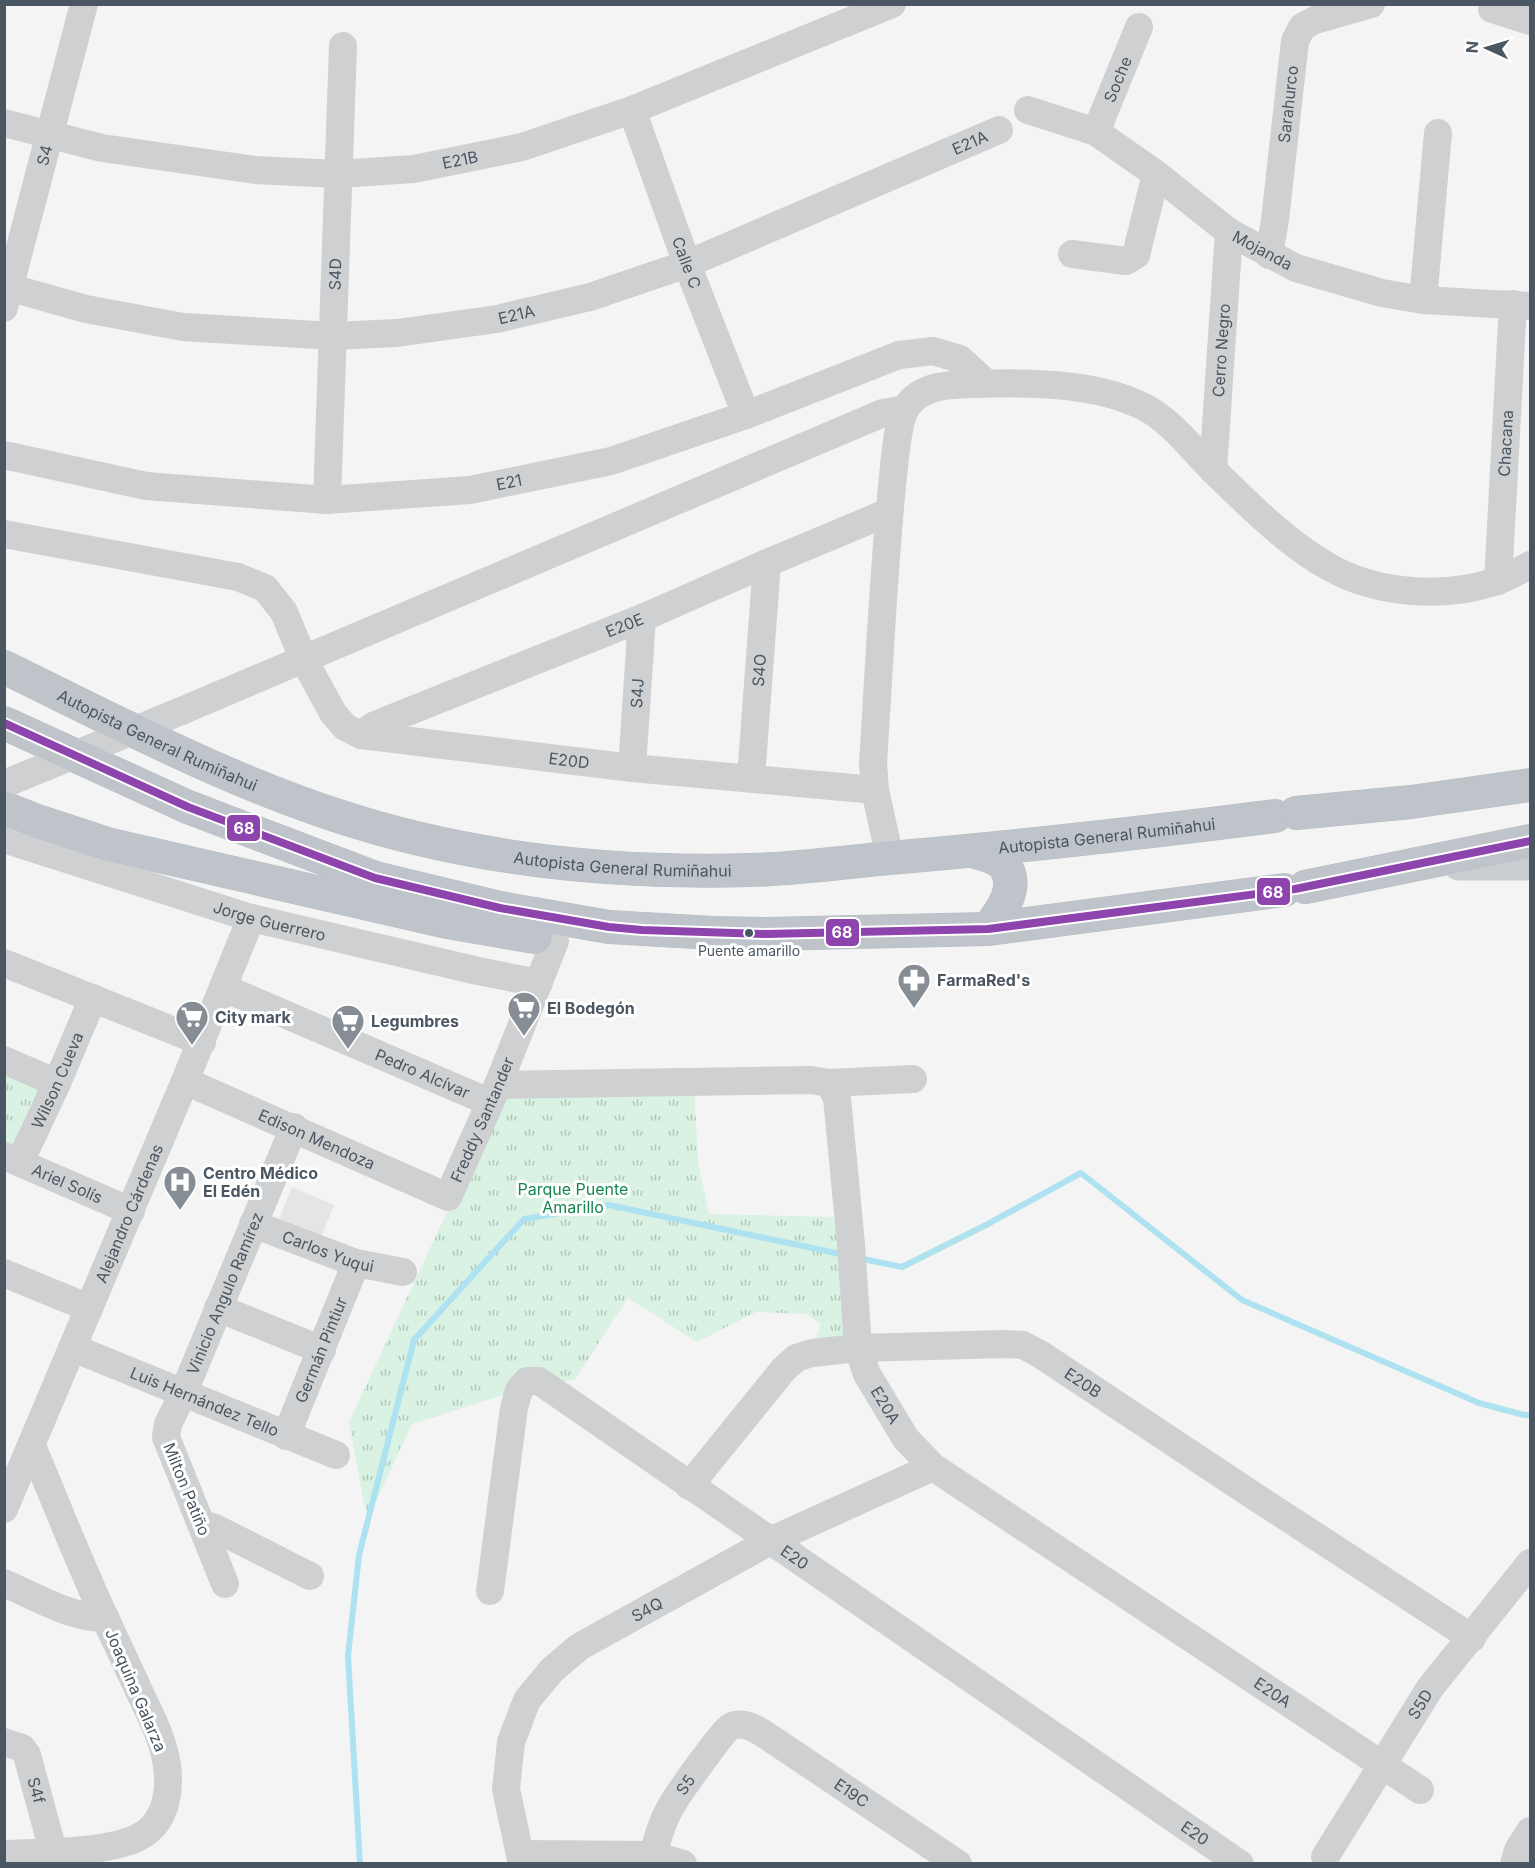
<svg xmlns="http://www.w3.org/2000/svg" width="1535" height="1868" font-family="Inter,sans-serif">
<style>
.education{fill:#e6e5e6}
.park{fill:url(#park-tufts)}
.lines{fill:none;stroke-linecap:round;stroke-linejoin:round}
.stream{stroke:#aee2f0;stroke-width:6}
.highway-casing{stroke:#b9bec3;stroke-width:34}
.minor{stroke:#ced0d2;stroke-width:28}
.major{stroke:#caced1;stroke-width:33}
.highway{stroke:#bec4c9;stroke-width:33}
.bus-1-casing{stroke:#fff;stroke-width:12}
.bus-1{stroke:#8e44ad;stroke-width:8}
.bus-dot{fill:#4a5661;stroke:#fff;stroke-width:2}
.labels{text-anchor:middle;stroke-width:6;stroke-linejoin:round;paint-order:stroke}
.bus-label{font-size:14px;fill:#4a5661;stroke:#fff}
.street-label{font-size:16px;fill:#4a5661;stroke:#fff}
.poi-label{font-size:16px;font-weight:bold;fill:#4a5661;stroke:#fff;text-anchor:start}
.park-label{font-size:16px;fill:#17864f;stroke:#fff}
.line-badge{stroke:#fff;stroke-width:2}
.badge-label{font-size:16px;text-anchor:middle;font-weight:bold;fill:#fff}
</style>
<defs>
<pattern id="park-tufts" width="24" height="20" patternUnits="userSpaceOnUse" patternTransform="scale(1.5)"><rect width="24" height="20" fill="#d9f2e3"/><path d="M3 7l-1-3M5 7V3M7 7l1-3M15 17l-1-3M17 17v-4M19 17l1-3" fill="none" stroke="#b2c7bb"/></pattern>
</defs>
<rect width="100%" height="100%" fill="#f4f4f4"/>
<path class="education" d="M292,1187l42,18 -15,37 -42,-18z"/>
<path class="park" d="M4,1062l47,17 -35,76 -11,-5z
M694,1083l4,79 11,52 126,3 15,126 -36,2 7,-21 -15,-10 -50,-2 -59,30 -69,-44 -53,81 -56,11 -107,34 -43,92 -5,-12 -15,-82 99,-212 50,-125z"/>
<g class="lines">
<path class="stream" d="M858,1258l44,9 84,-42 95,-52 161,127 237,103 45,12h6
M360,1864l-12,-208 11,-101 55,-215 110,-121 85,-14 236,50"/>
<defs>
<g id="highway">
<path id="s33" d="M4,667c109,53 216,110 331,148 133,44 276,59 416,55 50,-1 100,-9 150,-13 125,-11 249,-25 374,-41"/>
<path d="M4,723l184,84 187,71 125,30 109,19 104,6 53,1 222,-5 296,-39"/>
<path d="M4,808l36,14 67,22 340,78 88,15"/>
<path d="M1296,813l115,-11 119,-17"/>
<path d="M972,851c10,3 23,5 31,13 19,21 -3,49 -15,65"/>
<path d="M1305,887l225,-46"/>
</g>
</defs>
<use href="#highway" class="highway-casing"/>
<g class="minor">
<path d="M1492,9l38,12"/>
<path id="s1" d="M632,110l55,154 59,151"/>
<path id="s2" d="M1028,110l68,22 60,42 73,58 67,36 86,25 41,7 107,6"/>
<path id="s3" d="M4,123l98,25 153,22 83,4 76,-5 108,-22 110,-37 260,-106"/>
<path id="s4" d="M1096,132l43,-105"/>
<path d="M1072,254l54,7 10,-6 20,-81"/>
<path id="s5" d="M1269,255l6,-35 20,-179 7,-14 13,-7 56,-16"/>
<path id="s6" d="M4,286l82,23 97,18 150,9 64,-3 100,-14 93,-22 97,-33 312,-134"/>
<path d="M1423,300l15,-167"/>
<path id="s7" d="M4,308l80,-304"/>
<path id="s8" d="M4,455l142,31 181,14 143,-10 141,-29 135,-46 153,-60 34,-4 27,8 26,24"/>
<path id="s9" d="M1213,470l16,-238"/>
<path id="s10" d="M327,500l16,-454"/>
<path id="s11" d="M4,534l234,43 27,11 19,24 19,46 30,55 12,14 16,8 271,33 243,22"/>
<path id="s12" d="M1498,581l15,-277"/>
<path id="s13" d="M361,735l14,-10 267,-107 125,-55 122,-51"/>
<path id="s14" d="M632,768l10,-150"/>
<path id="s15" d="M751,778l16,-215"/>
<path d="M4,784l182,-75 697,-296 22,-4"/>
<path id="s16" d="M4,839l247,79 227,53 61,12"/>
<path d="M890,858l-15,-68 -2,-27c6,-92 10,-185 19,-277 2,-18 5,-64 14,-78 14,-24 48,-24 72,-24 53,-2 121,-1 168,24 26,14 46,41 66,61 35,34 76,76 119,99 47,26 114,31 166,13 11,-4 22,-10 33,-16"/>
<path d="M4,963l198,79"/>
<path id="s17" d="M224,988l265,114"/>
<path d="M4,1060l53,23"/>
<path id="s18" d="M185,1081l263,116 50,-112 57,-144"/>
<path d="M829,1083l84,-4"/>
<path id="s19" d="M498,1085l313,-5 18,3 8,15 14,146 7,104 9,26 39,65 27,28 487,323"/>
<path id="s20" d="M4,1156l127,55"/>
<path id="s21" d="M20,1162l37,-79 36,-85"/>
<path id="s22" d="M253,1224l103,39 47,9"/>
<path d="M4,1273l85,35"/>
<path d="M218,1308l104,42"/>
<path id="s23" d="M73,1348l263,107"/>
<path id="s24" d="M286,1436l70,-173"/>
<path id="s25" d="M689,1486l94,-116 13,-12 16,-5 46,-5 147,-4 18,1 17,9 211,140 221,144"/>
<path id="s26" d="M4,1509l181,-428 66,-163"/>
<path d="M201,1524l14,4 95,48"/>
<path d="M4,1583c32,14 67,35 101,35"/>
<path id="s27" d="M225,1584l-59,-147 2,-13 15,-30 111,-267"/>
<path id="s28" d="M490,1591l24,-183 5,-18 8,-9h12l701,483"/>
<path id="s29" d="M4,1742l18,6 5,7 26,96"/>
<path d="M4,1854c37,-2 115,0 143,-22 20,-16 23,-43 20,-67 -4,-26 -16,-49 -27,-72 -11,-24 -22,-47 -33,-71 -27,-57 -50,-117 -75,-176"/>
<path d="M521,1854l132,1 30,9"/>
<path id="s30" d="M1325,1857l105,-169 100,-125"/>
<path id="s31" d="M522,1864l-16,-75 5,-47 16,-42 25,-30 27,-23 193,-107 161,-73"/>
<path id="s32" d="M653,1864c0,-15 9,-41 16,-54 5,-11 53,-78 61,-83 15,-8 31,5 43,13l185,124"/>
<path d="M1514,1864l4,-14 12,-19"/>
</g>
<path class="major" d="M1459,864h71"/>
<use href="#highway" class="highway"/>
<defs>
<path id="bus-1" d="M4,723l184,84 187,71 125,30 109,19 33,3 124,4 222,-5 307,-40 235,-48"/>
</defs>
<use href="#bus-1" class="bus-1-casing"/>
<use href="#bus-1" class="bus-1"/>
</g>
<defs>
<symbol id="pharmacy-pin" viewBox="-11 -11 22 30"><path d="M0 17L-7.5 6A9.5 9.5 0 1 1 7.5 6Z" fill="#868d94" stroke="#fff"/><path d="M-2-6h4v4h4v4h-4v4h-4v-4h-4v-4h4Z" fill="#fff"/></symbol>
<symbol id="supermarket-pin" viewBox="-11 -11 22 30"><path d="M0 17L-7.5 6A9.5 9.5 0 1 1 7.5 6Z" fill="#868d94" stroke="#fff"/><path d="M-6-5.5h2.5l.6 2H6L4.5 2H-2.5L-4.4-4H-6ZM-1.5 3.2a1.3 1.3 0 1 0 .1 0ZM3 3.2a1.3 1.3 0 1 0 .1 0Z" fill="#fff"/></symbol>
<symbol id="hospital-pin" viewBox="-11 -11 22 30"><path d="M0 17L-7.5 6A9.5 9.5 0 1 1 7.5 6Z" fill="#868d94" stroke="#fff"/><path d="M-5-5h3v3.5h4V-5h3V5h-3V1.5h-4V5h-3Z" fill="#fff"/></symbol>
</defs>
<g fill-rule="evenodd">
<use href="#pharmacy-pin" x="895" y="961" width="38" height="52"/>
<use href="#supermarket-pin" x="505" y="989" width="38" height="52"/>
<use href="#supermarket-pin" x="173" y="998" width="38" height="52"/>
<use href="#supermarket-pin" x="329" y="1002" width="38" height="52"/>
<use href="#hospital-pin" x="161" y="1163" width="38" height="52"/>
</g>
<circle class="bus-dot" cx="749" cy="933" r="5"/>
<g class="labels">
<g class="bus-label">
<text x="749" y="956">Puente amarillo</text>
</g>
<g class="street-label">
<text dy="6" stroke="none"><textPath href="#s4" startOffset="57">Soche</textPath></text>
<text dy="6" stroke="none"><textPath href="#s5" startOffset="152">Sarahurco</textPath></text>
<text dy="6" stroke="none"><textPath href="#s6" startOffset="1005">E21A</textPath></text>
<text dy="6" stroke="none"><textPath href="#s7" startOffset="158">S4</textPath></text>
<text dy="6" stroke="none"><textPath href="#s3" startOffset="462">E21B</textPath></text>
<text dy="6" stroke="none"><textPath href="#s2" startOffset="276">Mojanda</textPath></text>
<text dy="6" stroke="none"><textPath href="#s1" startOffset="162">Calle C</textPath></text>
<text dy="6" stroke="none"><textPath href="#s10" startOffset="226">S4D</textPath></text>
<text dy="6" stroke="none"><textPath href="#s6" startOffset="519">E21A</textPath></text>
<text dy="6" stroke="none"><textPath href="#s9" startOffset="120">Cerro Negro</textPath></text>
<text dy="6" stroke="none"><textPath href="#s12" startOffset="138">Chacana</textPath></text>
<text dy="6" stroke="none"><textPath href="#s8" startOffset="510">E21</textPath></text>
<text dy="6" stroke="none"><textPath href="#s13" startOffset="286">E20E</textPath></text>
<text dy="6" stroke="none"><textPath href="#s15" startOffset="108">S4O</textPath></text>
<text dy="6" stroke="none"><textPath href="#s14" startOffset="75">S4J</textPath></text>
<text dy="6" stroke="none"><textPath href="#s33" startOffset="170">Autopista General Rumiñahui</textPath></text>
<text dy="6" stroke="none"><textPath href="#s11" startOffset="656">E20D</textPath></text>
<text dy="6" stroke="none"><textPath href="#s33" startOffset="1142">Autopista General Rumiñahui</textPath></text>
<text dy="6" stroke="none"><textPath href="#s33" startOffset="656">Autopista General Rumiñahui</textPath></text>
<text dy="6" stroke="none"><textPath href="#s16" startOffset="278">Jorge Guerrero</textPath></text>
<text dy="6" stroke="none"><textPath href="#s17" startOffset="216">Pedro Alcívar</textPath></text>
<text dy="6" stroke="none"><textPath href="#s21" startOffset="90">Wilson Cueva</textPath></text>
<text dy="6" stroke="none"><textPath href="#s18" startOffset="372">Freddy Santander</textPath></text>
<text dy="6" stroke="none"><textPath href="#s18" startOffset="144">Edison Mendoza</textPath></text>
<text dy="6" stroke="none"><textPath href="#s20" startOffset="69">Ariel Solís</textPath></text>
<text dy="6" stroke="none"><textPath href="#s26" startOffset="321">Alejandro Cárdenas</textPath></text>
<text dy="6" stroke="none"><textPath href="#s22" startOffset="80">Carlos Yuqui</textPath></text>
<text dy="6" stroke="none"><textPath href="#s27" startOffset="314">Vinicio Angulo Ramírez</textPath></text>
<text dy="6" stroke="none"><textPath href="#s24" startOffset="93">Germán Pintiur</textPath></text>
<text dy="6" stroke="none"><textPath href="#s25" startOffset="466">E20B</textPath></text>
<text dy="6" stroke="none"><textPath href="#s23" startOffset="142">Luis Hernández Tello</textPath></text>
<text dy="6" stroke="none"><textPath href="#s19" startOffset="663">E20A</textPath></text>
<text transform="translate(187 1489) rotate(68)" y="6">Milton Patiño</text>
<text dy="6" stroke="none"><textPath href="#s28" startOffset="538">E20</textPath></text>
<text dy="6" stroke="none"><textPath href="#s31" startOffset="321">S4Q</textPath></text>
<text transform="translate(136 1690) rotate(67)" y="6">Joaquina Galarza</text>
<text dy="6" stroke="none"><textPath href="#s19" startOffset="1149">E20A</textPath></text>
<text dy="6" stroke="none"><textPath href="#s30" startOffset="180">S5D</textPath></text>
<text dy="6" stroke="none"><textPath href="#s32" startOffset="87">S5</textPath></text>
<text dy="6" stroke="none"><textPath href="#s29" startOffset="64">S4f</textPath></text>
<text dy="6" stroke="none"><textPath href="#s32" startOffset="302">E19C</textPath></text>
<text dy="6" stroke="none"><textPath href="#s28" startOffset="1024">E20</textPath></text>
</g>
<g class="poi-label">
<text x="937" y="986">FarmaRed's</text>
<text x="547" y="1014">El Bodegón</text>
<text x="215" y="1023">City mark</text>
<text x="371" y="1027">Legumbres</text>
<text x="203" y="1179">Centro Médico<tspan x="203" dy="18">El Edén</tspan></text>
</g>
<g class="park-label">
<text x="573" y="1195">Parque Puente<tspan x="573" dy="18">Amarillo</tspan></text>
</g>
</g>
<g class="line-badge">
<rect x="226" y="814" width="35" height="28" rx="6" fill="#8e44ad"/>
<rect x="1256" y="877" width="35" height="29" rx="6" fill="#8e44ad"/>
<rect x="825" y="918" width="35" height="29" rx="6" fill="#8e44ad"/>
</g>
<g class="badge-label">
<text x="244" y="834">68</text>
<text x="1273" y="898">68</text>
<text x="842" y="938">68</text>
</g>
<rect width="1535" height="1868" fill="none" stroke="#4a5661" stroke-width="12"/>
<g transform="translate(1487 48) rotate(274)" stroke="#ffffff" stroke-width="4.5" paint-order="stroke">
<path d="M0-4.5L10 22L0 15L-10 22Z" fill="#4a5661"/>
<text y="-9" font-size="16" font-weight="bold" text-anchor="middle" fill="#4a5661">N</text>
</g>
</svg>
